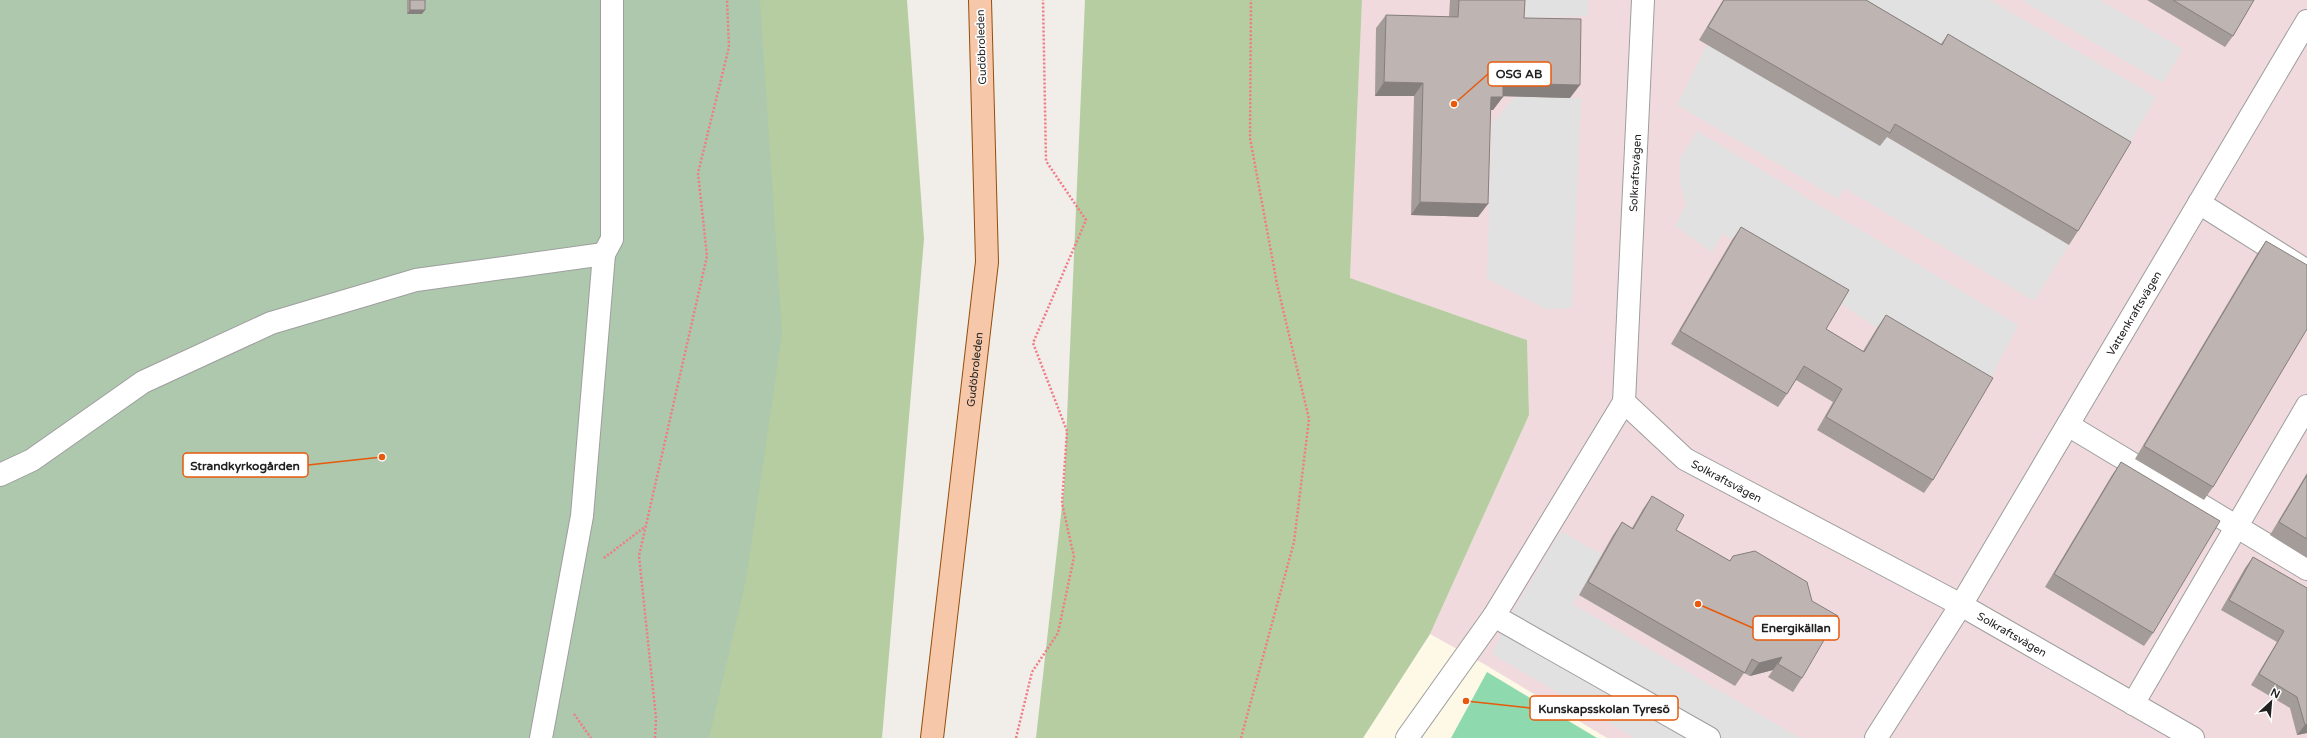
<svg xmlns="http://www.w3.org/2000/svg" width="2307" height="738" font-family="'Varela Round',sans-serif">
<style>
.commercial{fill:#f0dadd}
.education{fill:#fdf9e6}
.forest{fill:#b6cda1}
.cemetery{fill:#adc8ac}
.pitch{fill:#8ed9ae}
.parking{fill:#e1e1e1}
.lines{fill:none;stroke-linecap:round;stroke-linejoin:round}
.minor-casing{stroke:#9e9e9e;stroke-width:24}
.major-casing{stroke:#944e0b;stroke-width:24}
.path{stroke:#f07b84;stroke-width:2.5;stroke-dasharray:2 2;stroke-linecap:butt}
.minor{stroke:#fff;stroke-width:22}
.major{stroke:#f6c7a9;stroke-width:22}
.wall{fill:#a39c99}
.shaded-wall{fill:#857f7d}
.building{fill:#beb5b2;stroke:#857f7d}
.labels{text-anchor:middle;stroke-width:3.5;stroke-linejoin:round;paint-order:stroke}
.street-label{font-size:11px;fill:#212121;stroke:#fff}
.leader{fill:none;stroke:#e8590c;stroke-width:1.5}
.callout-dot{fill:#e8590c;stroke:#fff;stroke-width:1.5}
.callout{fill:#fff;stroke:#e8590c;stroke-width:1.5}
.callout-label{font-size:12px;text-anchor:middle;font-weight:bold;fill:#212121}
</style>
<rect width="100%" height="100%" fill="#f1ede9"/>
<path class="commercial" d="M1362,0h945v738h-944l67,-104 99,-219 -2,-75 -177,-62z"/>
<path class="education" d="M1430,634l54,30 123,74h-244z"/>
<path class="forest" d="M0,0h907l17,239 -42,499h-882z
M1085,0h277l-12,278 177,62 2,75 -99,219 -67,104h-327l28,-250z"/>
<path class="cemetery" d="M0,0h760l22,334 -36,246 -37,158h-709z"/>
<path class="pitch" d="M1487,672l110,66h-146z"/>
<path class="parking" d="M1526,0h62v16l-62,2z
M1835,0h155l166,97 -34,59z
M2021,0h79l83,49 -20,34z
M1707,44l173,102 6,-9 183,108 -35,56 -190,-113 -6,11 -161,-94z
M1515,97l66,1 -9,210 -26,1 -59,-30 5,-156z
M1697,131l321,194 -34,66 -107,-63 -37,-25 -117,-69 -11,18 -37,-26 11,-22 -6,-22v-23z
M1561,531l41,24 -29,49 227,134h-165l-143,-84 14,-31z"/>
<g class="lines">
<defs>
<g id="minor">
<path id="s1" d="M1643,0l-19,402 61,57 276,146 232,133"/>
<path d="M2199,203l108,68"/>
<path d="M1624,402l-130,214 215,122"/>
<path d="M2068,425l239,144"/>
<path d="M0,475l32,-15 111,-78 128,-59 145,-43 188,-26"/>
<path d="M2133,704l174,-298"/>
<path d="M541,738l41,-222 22,-262 8,-15v-239"/>
<path d="M1407,738l87,-122"/>
<path id="s2" d="M1876,738l85,-133 346,-584"/>
</g>
<g id="major">
<path id="s3" d="M932,738l55,-476 -7,-262"/>
</g>
</defs>
<use href="#minor" class="minor-casing"/>
<use href="#major" class="major-casing"/>
<path class="path" d="M604,558l42,-32
M574,714l17,24
M655,738l1,-20 -17,-162 68,-300 -9,-83 31,-126 -2,-47
M1016,738l16,-66 26,-39 16,-76 -12,-54 5,-72 -34,-88 53,-123 -40,-59 -3,-161
M1241,738l53,-196 15,-123 -32,-135 -27,-146 1,-138"/>
<use href="#minor" class="minor"/>
<use href="#major" class="major"/>
</g>
<path class="wall" d="M407,0h18l-3,14h-15z
M1450,0h75l-1,18 46,80 -67,-2 -10,14h-3l-12,107 -67,-2 3,-119h-39l1,-68 10,-13 63,2z
M1723,0h143l75,44 7,-10 130,197 -9,14 -182,-108 -7,9 -181,-106z
M2147,0h107l-21,36 -8,11z
M1741,227l85,102 37,22 14,-23 9,-13 47,165 -9,13 -107,-63 16,-28 -37,-22 -9,14 -9,13 -107,-63 61,-104z
M2266,241l-53,246 -9,13 -69,-41 122,-205z
M2121,462l32,171 -9,13 -99,-59 67,-112z
M2307,473v85l-37,-23z
M1652,496l24,34 54,31 3,-5 69,122 -9,14 -25,-15 5,-7 -23,6 -6,-3 -9,13 -156,-91 34,-60 9,-13 10,6 11,-19z
M2253,557l54,31v145l-10,2 -7,-27 -39,-23 26,-43 -56,-32 24,-42z"/>
<path class="shaded-wall" d="M410,10h15l-3,4h-15z
M1384,82l39,1 -9,13h-39z
M1503,83l77,2 -10,13 -76,-2z
M1491,97h12l-10,13h-12z
M1420,202l68,2 -10,13 -67,-2z
M1782,657l-9,13 -23,6 9,-13z
M2307,724v9l-10,2 8,-10z"/>
<path class="building" d="M410,0h15v10h-15z
M1459,0h66l-1,18 57,1 -1,66 -77,-2v14h-12l-3,107 -68,-2 3,-119 -39,-1 2,-67 72,2z
M1724,0h142l76,45 6,-11 183,108 -53,89 -183,-107 -5,9 -182,-106z
M2173,0h81l-21,36z
M1741,227l108,63 -23,39 38,23 22,-37 107,63 -60,102 -107,-63 16,-28 -38,-23 -17,28 -107,-63z
M2266,241l41,24v64l-94,158 -69,-41z
M2121,462l99,59 -67,112 -99,-59z
M2307,475v64l-28,-17z
M1652,496l32,19 -8,15 54,31 3,-5 22,-5 52,31 5,19 26,15 -36,62 -24,-14 4,-7 -23,6 -7,-4 -7,14 -157,-91 34,-60 11,7z
M2253,557l54,31v136l-2,1 -8,-28 -38,-23 25,-43 -55,-31z"/>
<g class="labels">
<g class="street-label">
<text transform="translate(981 47) rotate(-92)" y="4">Gudöbroleden</text>
<text transform="translate(1635 173) rotate(-87)" y="4">Solkraftsvägen</text>
<text dy="4" stroke="none"><textPath href="#s2" startOffset="497">Vattenkraftsvägen</textPath></text>
<text dy="4" stroke="none"><textPath href="#s3" startOffset="371">Gudöbroleden</textPath></text>
<text dy="4" stroke="none"><textPath href="#s1" startOffset="533">Solkraftsvägen</textPath></text>
<text dy="4" stroke="none"><textPath href="#s1" startOffset="857">Solkraftsvägen</textPath></text>
</g>
</g>
<path class="leader" d="M1454 104L1488 74M382 457L308 465M1698 604L1753 628M1466 701L1530 708"/>
<g class="callout-dot">
<circle cx="1454" cy="104" r="4"/>
<circle cx="382" cy="457" r="4"/>
<circle cx="1698" cy="604" r="4"/>
<circle cx="1466" cy="701" r="4"/>
</g>
<g class="callout">
<rect x="1488" y="62" width="63" height="24" rx="4"/>
<rect x="183" y="453" width="125" height="24" rx="4"/>
<rect x="1753" y="616" width="86" height="24" rx="4"/>
<rect x="1530" y="696" width="148" height="24" rx="4"/>
</g>
<g class="callout-label">
<text x="1519" y="78">OSG AB</text>
<text x="245" y="470">Strandkyrkogården</text>
<text x="1796" y="632">Energikällan</text>
<text x="1604" y="713">Kunskapsskolan Tyresö</text>
</g>
<g transform="translate(2271 702) rotate(26)" stroke="#ffffff" stroke-width="3" paint-order="stroke">
<path d="M0-3L7 15L0 10L-7 15Z" fill="#212121"/>
<text y="-6" font-size="11" font-weight="bold" text-anchor="middle" fill="#212121">N</text>
</g>
</svg>
